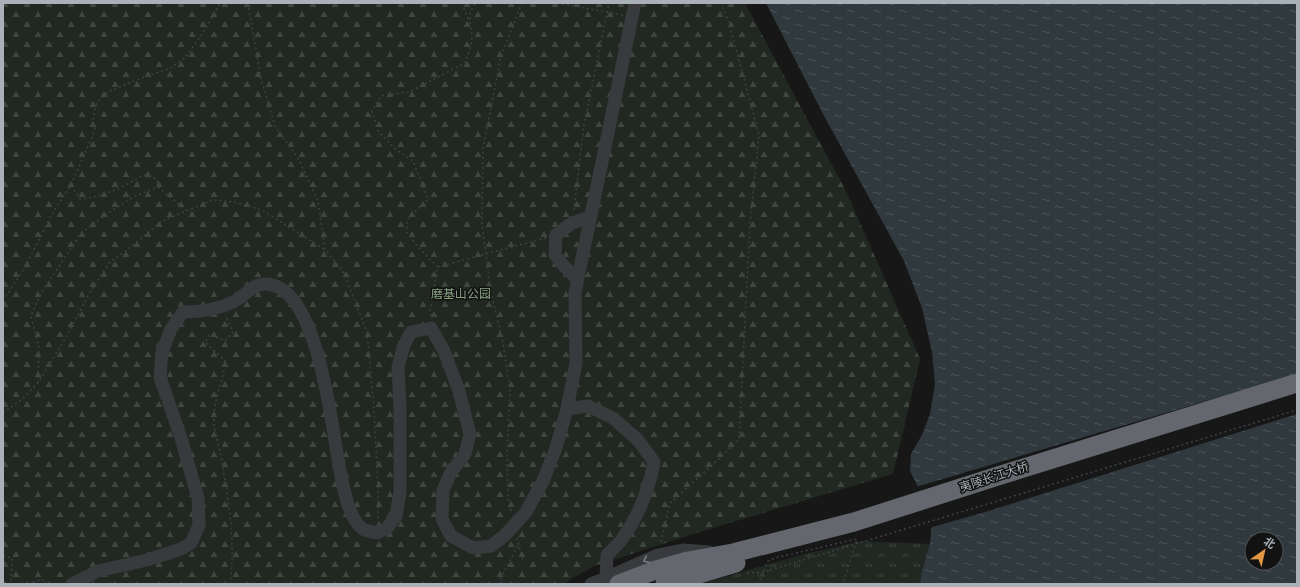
<svg xmlns="http://www.w3.org/2000/svg" width="1300" height="587" font-family="'DejaVu Sans','Noto Sans SC',sans-serif">
<style>
.grass{fill:url(#grass-tufts)}
.forest{fill:url(#forest-firs)}
.water{fill:url(#water-ripples);fill-rule:evenodd}
.pier{fill:#171718}
.lines{fill:none;stroke-linecap:round;stroke-linejoin:round}
.path{stroke:#3e4144;stroke-width:1.5;stroke-dasharray:2 3;stroke-linecap:butt}
.minor{stroke:#383a3d;stroke-width:13}
.highway{stroke:#64686e;stroke-width:19}
.path-bridge{stroke:#3e4144;stroke-width:1.5;stroke-dasharray:2 3;stroke-linecap:butt}
.oneway{stroke:#777b80}
.labels{text-anchor:middle;stroke-width:3;stroke-linejoin:round;paint-order:stroke}
.park-label{font-size:12px;fill:#85a182;stroke:#121213}
.street-label{font-size:12px;fill:#aab0b7;stroke:#121213}
</style>
<defs>
<pattern id="grass-tufts" width="24" height="20" patternUnits="userSpaceOnUse"><rect width="24" height="20" fill="#212821"/><path d="M3 7l-1-3M5 7V3M7 7l1-3M15 17l-1-3M17 17v-4M19 17l1-3" fill="none" stroke="#3f453f"/></pattern>
<pattern id="forest-firs" width="22" height="20" patternUnits="userSpaceOnUse"><rect width="22" height="20" fill="#212821"/><path d="M5 1l3.5 6h-7zM16 11l3.5 6h-7z" fill="#3f453f"/></pattern>
<pattern id="water-ripples" width="26" height="14" patternUnits="userSpaceOnUse"><rect width="26" height="14" fill="#30393d"/><path d="M2 4q2-2 4 0t4 0M15 11q2-2 4 0t4 0" fill="none" stroke="#4b5357"/></pattern>
</defs>
<rect width="100%" height="100%" fill="#171718"/>
<path class="grass" d="M862,541l68,3 -9,30 -1,10h-220l101,-29z"/>
<path class="forest" d="M3,3h742l102,190 73,166 -27,115 -187,56 -112,36 -31,18h-560z"/>
<path class="water" d="M766,3h531v581h-377l1,-10 9,-30 2,-25 -12,-28 -10,-20 1,-17 11,-19 8,-21 5,-30 -3,-32 -10,-44 -18,-47 -81,-147zM1252,539h24v24h-24z"/>
<path class="pier" d="M1297,374v40l-312,98 -56,16 1,-9 -14,-32z"/>
<g class="lines">
<path class="path" d="M248,3l13,76 14,47 23,32 20,43 7,48 19,24 23,59 7,77 4,78v32
M462,3l7,18
M158,187l28,23
M574,210l10,-85 25,-122
M3,301l22,-34 28,-55 18,-27 24,-55 -2,-12 4,-16 11,-10 38,-16 23,-7 16,-11 18,-25 17,-30
M431,316l-1,-7 8,-42 -20,-20 -11,-15v-12l21,-21 -15,-38 -18,-12 -17,-18 -6,-20 9,-15 28,-4 56,-29c2,-8 7,-17 7,-25 0,-13 -7,-23 4,-35
M227,318l6,14 -8,9 -15,-7 -5,8 20,19c-1,21 -12,38 -11,59 0,12 5,25 7,36 7,42 15,86 9,128
M38,383l1,-35 -8,-32 9,-21 41,-62 29,-21 23,-15 25,-10 -1,-8 -14,-4c-19,12 -40,22 -63,24l-9,-14
M3,413l19,-14 16,-16 27,-44 25,-47 20,-30 21,-15 31,-26 51,-21 21,2 28,8 62,39
M511,511l-3,-13 -1,-42 3,-66 -8,-53 -11,-44 -9,-68 1,-76 18,-93 21,-53
M517,538l6,23
M661,542l9,-39 48,-43 21,-21 11,-215 9,-89 -30,-112 -8,-20
M3,556l9,2 -1,26
M747,573l17,-1 6,-2
M28,584l14,-5 4,5
M501,584v-6l18,-35
M757,584l5,-7 5,-15 7,-4 83,-19 -14,45"/>
<path class="minor" d="M577,279l-13,-13 -9,-11 1,-20 16,-12 18,-6
M567,409l21,-3 25,12 25,22 16,22c-5,27 -16,55 -32,77 -4,6 -10,11 -15,16l-1,23 -15,6
M599,581l59,-26 25,-5 26,2
M72,584l26,-13 49,-11 34,-11 10,-6 8,-18 -1,-27 -17,-60 -21,-61 2,-25 9,-23 12,-17c16,0 36,-3 50,-10 13,-6 19,-19 34,-18 50,3 64,136 71,175 3,17 9,60 25,70 3,2 10,3 14,4l10,-5 9,-12 4,-24v-87l-2,-38 6,-22 7,-13 20,-4 13,23 15,40 11,43 -5,20 -14,18 -8,18 -1,29 9,17 22,12 18,-2 13,-10 22,-24 17,-31 13,-33 11,-39 9,-46 -1,-71 60,-289"/>
<path class="highway" d="M619,584l34,-13 35,-10 45,-8 121,-31 147,-47 296,-92
M665,584l71,-21"/>
<path class="path-bridge" d="M557,3l76,14
M438,267l118,-32
M770,570l527,-160"/>
</g>
<defs><path id="oneway-chevron" d="M-2-3.5L2.5 0L-2 3.5" fill="none" stroke-width="1.6" stroke-linecap="round" stroke-linejoin="round"/></defs>
<use class="oneway" href="#oneway-chevron" transform="translate(646 560) rotate(157)"/>
<g class="labels">
<g class="park-label">
<text x="461" y="298">磨基山公园</text>
</g>
<g class="street-label">
<text transform="translate(994 477) rotate(-18)" y="4">夷陵长江大桥</text>
</g>
</g>
<rect width="1300" height="587" fill="none" stroke="#aab0b7" stroke-width="8"/>
<g transform="translate(1264 551) rotate(34)"><circle r="19" fill="#121213" stroke="#4f5155"/>
<path d="M0-3L7 15L0 10L-7 15Z" fill="#e39744"/>
<text y="-6" font-size="11" font-weight="bold" text-anchor="middle" fill="#aab0b7">北</text>
</g>
</svg>
